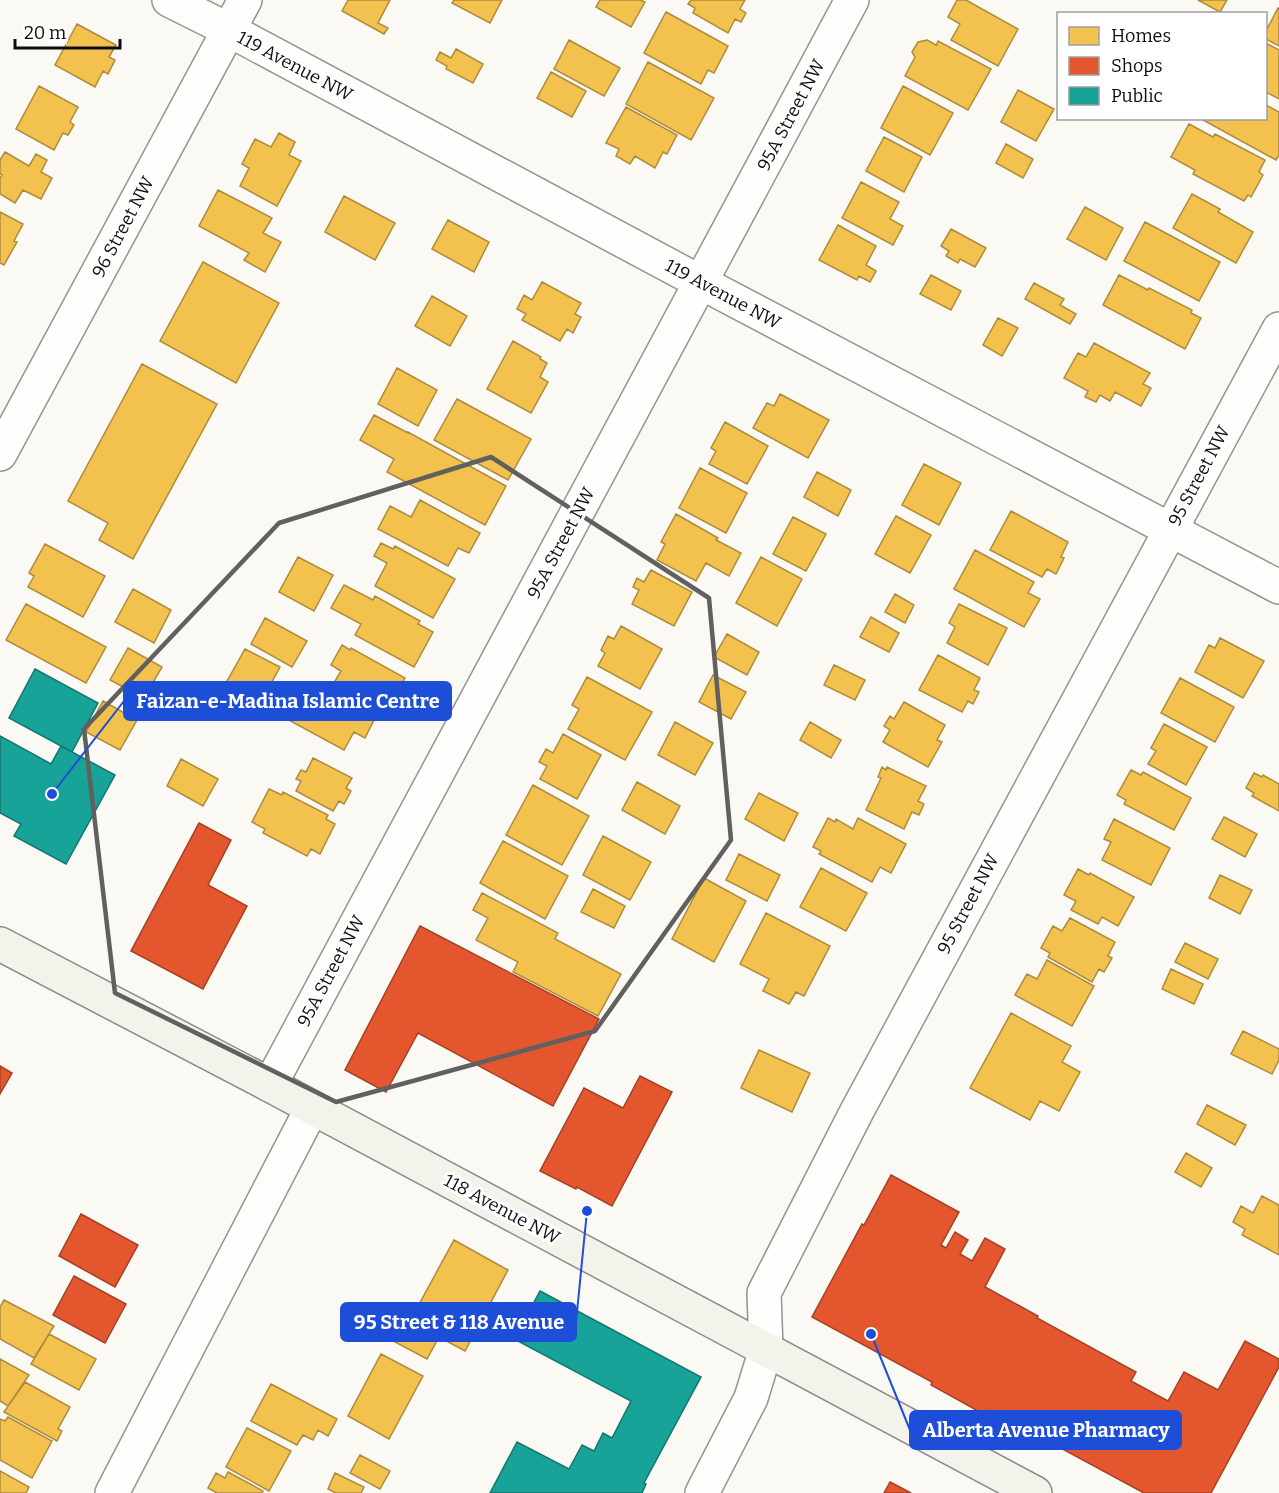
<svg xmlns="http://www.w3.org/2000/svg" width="1279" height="1493" font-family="Bitter,serif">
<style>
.homes{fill:#f2c14e;stroke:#ae8b3b;stroke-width:1.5}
.shops{fill:#e4572e;stroke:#a44124;stroke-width:1.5}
.public{fill:#17a398;stroke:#14766f;stroke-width:1.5}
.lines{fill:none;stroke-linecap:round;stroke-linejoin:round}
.minor-casing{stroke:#949492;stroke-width:36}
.tertiary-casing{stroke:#949492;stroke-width:36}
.secondary-casing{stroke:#8b8a88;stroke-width:36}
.minor{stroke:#fefefd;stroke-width:33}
.tertiary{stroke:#fefefd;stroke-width:33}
.secondary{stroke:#f4f3eb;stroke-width:33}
.marked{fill:none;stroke:#61605e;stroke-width:4.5;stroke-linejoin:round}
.labels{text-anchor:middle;stroke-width:6;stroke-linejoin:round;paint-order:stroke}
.street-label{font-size:18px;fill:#0e0e0e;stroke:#fff}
.leader{fill:none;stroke:#1d4ed8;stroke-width:2}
.callout-dot{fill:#1d4ed8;stroke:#fff;stroke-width:2}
.callout{fill:#1d4ed8;stroke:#1d4ed8;stroke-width:2}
.callout-label{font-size:20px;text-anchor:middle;font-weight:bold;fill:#fff}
</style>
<rect width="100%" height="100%" fill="#faf9f4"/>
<path class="homes" d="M348,0h42l-12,23 10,5 -4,6 -42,-23z
M454,0h48l-12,23 -38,-20z
M600,0h40l5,2 -14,25 -35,-20z
M691,0h54l-5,9 6,4 -5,9 -6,-3 -7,14 -35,-20 2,-5 -7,-4z
M957,0h9l52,29 -20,37 -47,-26 9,-16 -12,-7z
M1198,0h29l-7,12z
M1278,8h1v38l-13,-7v-8z
M666,12l62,34 -14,27 -6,-3 -7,14 -57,-31z
M77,24l39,21 -7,12 6,3 -7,14 -5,-3 -8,16 -40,-22z
M569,40l51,28 -16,28 -50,-27z
M927,40l9,5v1l2,-5 53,28 -23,41 -63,-34 10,-19 -3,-5 6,-10z
M1266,43l13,7v49l-13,-7z
M456,49l27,15 -10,19 -27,-14 1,-3 -11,-6 4,-8 11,6z
M648,62l66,36 -23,42 -65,-36z
M551,72l35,19 -14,26 -35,-19z
M39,86l39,21 -8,15 4,3 -6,10 -5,-2 -9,17 -38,-21z
M903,86l50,27 -23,42 -49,-27z
M1018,90l36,19 -18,32 -35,-19z
M1266,105l13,7v43l-3,5 -73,-40 1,-2h62z
M626,107l51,28 -10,19 -4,-2 -8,16 -20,-12 -5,8 -14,-8 3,-7 -13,-6z
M1189,124l24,13 2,-3 50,26 -6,12 4,3 -12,22 -3,-2 -4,6 -51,-27 2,-4 -24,-13z
M279,133l16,9 -6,13 12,6 -24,45 -37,-20 9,-18 -7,-4 13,-25 16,8z
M884,137l38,20 -18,35 -38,-21z
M1006,144l27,15 -10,19 -27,-15z
M5,152l24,14 7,-12 11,6 -6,12 11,6 -11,21 -18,-9 -8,13 -15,-9v-16l2,-3 -2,-1v-14z
M861,182l38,20 -9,17 13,7 -10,19 -51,-27z
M218,190l54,28 -9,15 18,9 -16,30 -21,-12 5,-7 -50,-27z
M1192,194l28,15 -2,3 35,20 -17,31 -63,-35z
M344,196l51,27 -20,37 -50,-28z
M1085,207l38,21 -17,32 -39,-21z
M0,212l23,12 -9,17 3,1 -13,23 -4,-2z
M448,220l41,22 -15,30 -42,-23z
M1145,222l75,40 -21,39 -75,-40z
M838,225l38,21 -10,19 10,6 -6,11 -11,-6 -2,4 -38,-20z
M951,229l35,19 -11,19 -15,-8 -2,4 -12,-7 3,-5 -8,-5z
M203,262l76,41 -43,80 -76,-42z
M931,275l30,16 -10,19 -31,-16z
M1119,275l29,15 1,-2 43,22 -1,3 10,5 -16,31 -82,-44z
M542,282l39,21 -6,11 6,3 -8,16 -6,-4 -7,12 -38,-21 4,-6 -9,-5 7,-14 8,5z
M1034,283l30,16 -4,6 16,9 -6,10 -45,-25z
M432,296l35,20 -17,30 -35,-20z
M998,318l20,10 -16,28 -19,-11z
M513,341l28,16 -1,2 7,4 -7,14 8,5 -17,31 -44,-24z
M1094,343l56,30 -7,11 8,4 -10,18 -26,-14 -5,9 -10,-6 -4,7 -11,-5 3,-6 -24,-13 14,-25 8,4z
M142,364l75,40 -84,155 -34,-19 9,-17 -40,-22z
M397,368l40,22 -19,36 -40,-22z
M780,394l49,26 -21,38 -55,-30 14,-25 7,3z
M457,399l74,40 -23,41 -74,-40z
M374,415l34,18v-1l98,54 -21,39 -98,-53 7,-13 -34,-19z
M725,422l43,24 -21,38 -38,-20 7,-13 -5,-3z
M924,464l37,19 -22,42 -37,-20z
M700,468l47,25 -21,40 -47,-25z
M817,472l34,18 -13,26 -34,-19z
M420,500l60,33 -11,20 -11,-5 -10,18 -70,-37 12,-23 21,11z
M1011,511l57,31 -7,15 3,1 -8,16 -9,-5 -5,8 -52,-27z
M676,514l42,24 -2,2 25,13 -12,23 -23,-13 -10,18 -39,-21 8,-16 -4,-2z
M896,516l35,19 -21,38 -35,-19z
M793,517l33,17 -20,37 -33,-17z
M381,543l12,6 2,-3 60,33 -22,39 -58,-32 12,-23 -13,-7z
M45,544l60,32 -22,41 -55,-30 6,-11 -5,-3z
M975,550l59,32 -6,11 12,6 -16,28 -70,-38z
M298,557l35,18 -19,36 -35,-19z
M761,557l41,22 -25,47 -41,-23z
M651,570l41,22 -18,34 -42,-22 7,-14 -6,-3 4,-9 7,4z
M344,585l29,15 2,-4 45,25 -2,3 15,8 -19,35 -59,-32 6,-11 -30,-16z
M133,589l38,21 -17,33 -39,-21z
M895,594l19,11 -9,18 -20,-11z
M26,604l80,43 -20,36 -80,-43z
M959,604l48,24 -19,37 -41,-22 8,-16 -6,-4z
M871,617l28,16 -10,19 -29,-15z
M265,618l42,23 -15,26 -41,-23z
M621,626l41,23 -22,40 -42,-23 7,-13 -4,-3 7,-14 6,3z
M727,634l32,18 -12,23 -33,-18z
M1220,638l44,23 -21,37 -48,-26 14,-27 6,3z
M342,645l8,5 1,-2 54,30 -19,35 -10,-5 -1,2 -43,-24 9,-15 -10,-6z
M128,648l34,19 -18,31 -34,-18z
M245,649l35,18 -19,35 -35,-19z
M938,655l42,23 -6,12 5,2 -6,12 -5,-3 -6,11 -43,-22z
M834,665l31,15 -10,20 -31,-15z
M713,675l33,17 -15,27 -32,-17z
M587,677l65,35 -27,48 -57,-31 11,-20 -7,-4z
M1180,678l54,29 -19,35 -54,-29z
M314,684l61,34 -10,20 -11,-6 -10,18 -61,-33 12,-22 11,6z
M103,701l34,19 -17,30 -34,-18z
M904,702l41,23 -8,15 5,2 -14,25 -45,-25 7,-12 -6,-4 6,-10 4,3z
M675,722l38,21 -18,32 -37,-20z
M810,722l31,18 -10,18 -31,-18z
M1164,724l43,23 -21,38 -38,-21 8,-13 -5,-3z
M563,734l38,21 -24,44 -37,-20 7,-13 -8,-4 7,-13 7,4z
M313,758l39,20 -6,10 5,3 -7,13 -5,-3 -6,10 -37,-20 5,-10 -5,-2 5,-9 5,2z
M181,759l37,20 -15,27 -36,-20z
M882,767l4,3 1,-3 39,19 -8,15 6,3 -5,11 -7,-3 -8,17 -38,-19 15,-32 -3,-1z
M1131,770l10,5 2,-3 48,26 -17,32 -50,-26 2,-4 -9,-5z
M1254,773l8,4 1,-2 16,9v27l-27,-15 2,-3 -8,-5z
M637,782l43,24 -15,28 -43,-24z
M533,785l56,31 -27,49 -56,-30z
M269,789l13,6 1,-3 45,23 -2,4 9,5 -15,30 -9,-5 -4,7 -44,-23 2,-4 -13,-7z
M759,793l39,20 -14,28 -39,-22z
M1224,817l33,17 -12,23 -33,-18z
M828,818l7,4 1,-3 17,10 5,-11 48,26 -15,29 -11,-6 -8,15 -53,-28 2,-3 -8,-4z
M1114,819l56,29 -19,37 -49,-25 9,-18 -7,-3z
M603,836l48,26 -21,38 -47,-25z
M503,841l65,35 -23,43 -65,-36z
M739,854l41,21 -13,26 -41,-21z
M821,868l46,25 -21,38 -46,-24z
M1078,869l11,6 1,-2 44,24 -16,29 -16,-9 -4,7 -27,-14 5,-9 -12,-6z
M1220,875l32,15 -12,24 -31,-16z
M704,878l42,23 -32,61 -42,-23z
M593,889l32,17 -11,22 -33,-16z
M482,893l76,40 -3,6 66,35 -23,42 -85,-44 5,-10 -42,-22 12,-22 -15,-8z
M766,913l64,33 -26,50 -8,-4 -7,12 -26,-13 6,-12 -29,-15z
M1070,918l45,24 -7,14 4,2 -8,14 -5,-3 -7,13 -44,-25 2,-4 -9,-5 12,-22 9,5z
M1185,943l33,16 -10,20 -33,-17z
M1047,960l47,26 -22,40 -57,-31 12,-21 10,5z
M1171,969l32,15 -9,20 -32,-15z
M1011,1013l60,33 -9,16 18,10 -21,39 -19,-10 -10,19 -60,-32z
M1243,1031l36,18v11l-7,14 -41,-20z
M759,1050l51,23 -18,39 -51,-24z
M1207,1105l39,20 -11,20 -38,-21z
M1186,1153l26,15 -11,19 -26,-15z
M1262,1196l17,9v50l-37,-20 3,-6 -12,-7 8,-16 12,7z
M454,1240l54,30 -43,81 -26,-14 -12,22 -32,-17 13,-24 3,1z
M4,1300l50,26 -20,32 -34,-19v-32z
M49,1334l47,25 -17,31 -48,-26z
M381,1354l42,22 -34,63 -41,-23z
M0,1359l29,16 -21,31 -8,-5z
M25,1382l45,25 -12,22 4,2 -5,10 -53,-29z
M271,1384l66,35 -9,17 -10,-6 -5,10 -10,-5 -6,10 -46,-24z
M8,1417l44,24 -20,37 -32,-18v-41l5,2z
M247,1428l44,23 -22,40 -43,-24z
M360,1455l30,16 -10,18 -30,-16z
M0,1471l29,16 -3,6h-26z
M228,1472l35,19 -1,2h-45l-9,-5 8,-15 9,5z
M335,1473l29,14 -3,6h-25l-8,-4z"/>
<path class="shops" d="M199,823l32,17 -23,45 39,21 -44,83 -72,-38z
M420,926l179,93 -46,87 -135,-73 -32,59 -41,-22z
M0,1066l12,7 -12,21z
M640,1076l32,16 -60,114 -35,-19 -1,2 -36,-18 44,-83 39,20z
M891,1175l68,37 -18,33 5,3 9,-16 13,8 -8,14 12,7 13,-23 20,11 -20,38 53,29 -1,2 99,54 -5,9 37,20 16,-29 34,18 27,-49 34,18v8l-68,126h-67l-154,-83 -3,6 -56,-31 1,-3 -120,-65 50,-93 2,1z
M81,1214l57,31 -23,42 -56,-31z
M74,1276l52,28 -21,39 -52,-28z
M890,1482l21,11h-27z"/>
<path class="public" d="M35,669l63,34 -26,49 -63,-34z
M0,736l51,28 10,-18 54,29 -49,89 -52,-28 7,-12 -21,-11z
M540,1291l161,86 -57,106 2,1 -4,9h-152l27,-51 52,27 13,-24 12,6 9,-18 9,5 19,-37 -117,-62z"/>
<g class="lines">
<defs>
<path id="minor" d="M169,0l60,30 471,252 579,305
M0,454l245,-454
M270,1085l582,-1085
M766,1349l-2,-56 93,-182 422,-782
M112,1493l200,-385"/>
<path id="tertiary" d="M702,1493l49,-95 15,-49"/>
<path id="secondary" d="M0,944l270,141 765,408"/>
</defs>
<use href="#minor" class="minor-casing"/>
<use href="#tertiary" class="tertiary-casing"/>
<use href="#secondary" class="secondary-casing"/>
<use href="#minor" class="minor"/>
<use href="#tertiary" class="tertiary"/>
<use href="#secondary" class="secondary"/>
</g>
<path class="marked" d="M491,457l218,141 22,242 -136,191 -259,71 -221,-109 -31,-264 195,-206z"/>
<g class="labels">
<g class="street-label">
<text transform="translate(295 66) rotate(28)" y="6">119 Avenue NW</text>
<text transform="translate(791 115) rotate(-62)" y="6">95A Street NW</text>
<text transform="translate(123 227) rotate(-62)" y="6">96 Street NW</text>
<text transform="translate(723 294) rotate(28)" y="6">119 Avenue NW</text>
<text transform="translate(1199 476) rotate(-62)" y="6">95 Street NW</text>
<text transform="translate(561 543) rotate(-62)" y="6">95A Street NW</text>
<text transform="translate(968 904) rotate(-62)" y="6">95 Street NW</text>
<text transform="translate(331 971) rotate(-62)" y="6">95A Street NW</text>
<text transform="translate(502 1209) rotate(28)" y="6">118 Avenue NW</text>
</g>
</g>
<path class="leader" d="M52 794L124 701M587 1211L576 1322M871 1334L910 1430"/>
<g class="callout-dot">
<circle cx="52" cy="794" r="6"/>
<circle cx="587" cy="1211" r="6"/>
<circle cx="871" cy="1334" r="6"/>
</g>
<g class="callout">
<rect x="124" y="682" width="327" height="38" rx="6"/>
<rect x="341" y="1303" width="235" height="38" rx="6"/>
<rect x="910" y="1411" width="271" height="38" rx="6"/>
</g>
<g class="callout-label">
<text x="288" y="708">Faizan-e-Madina Islamic Centre</text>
<text x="459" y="1329">95 Street &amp; 118 Avenue</text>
<text x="1046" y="1437">Alberta Avenue Pharmacy</text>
</g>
<rect x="1057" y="12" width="210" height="108" fill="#ffffff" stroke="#9f9f9f" stroke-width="1.5"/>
<rect x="1069" y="27" width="30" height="18" fill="#f2c14e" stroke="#9f9f9f" stroke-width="1.5"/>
<text x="1111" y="42" font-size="18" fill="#0e0e0e">Homes</text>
<rect x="1069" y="57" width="30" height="18" fill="#e4572e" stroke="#9f9f9f" stroke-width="1.5"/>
<text x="1111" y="72" font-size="18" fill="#0e0e0e">Shops</text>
<rect x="1069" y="87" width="30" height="18" fill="#17a398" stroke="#9f9f9f" stroke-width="1.5"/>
<text x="1111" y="102" font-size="18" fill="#0e0e0e">Public</text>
<path d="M15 39v9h105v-9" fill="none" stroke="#0e0e0e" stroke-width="3"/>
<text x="24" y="39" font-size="18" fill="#0e0e0e" stroke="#ffffff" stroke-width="4.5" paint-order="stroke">20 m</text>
</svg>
